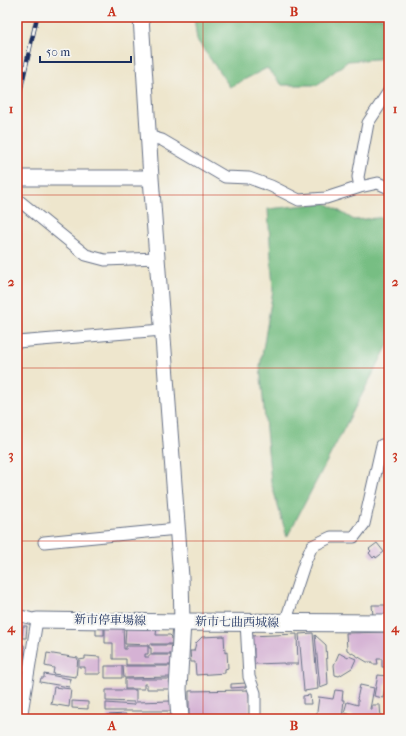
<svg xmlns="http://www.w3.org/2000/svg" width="406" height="736" font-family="'IM FELL French Canon','Noto Serif JP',serif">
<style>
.forest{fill:#77be83;stroke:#497670}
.building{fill:#d5b2d4}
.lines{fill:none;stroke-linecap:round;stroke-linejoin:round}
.street-casing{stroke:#656f85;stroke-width:13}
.secondary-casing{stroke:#656f85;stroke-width:17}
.primary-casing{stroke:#656f85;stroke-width:19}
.street{stroke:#fff;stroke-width:11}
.secondary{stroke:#fff;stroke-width:15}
.primary{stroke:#fff;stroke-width:17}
.rail-casing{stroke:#1b2f5e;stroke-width:4.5}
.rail{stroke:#f6f6f2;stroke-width:3;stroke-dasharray:9;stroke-linecap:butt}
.grid{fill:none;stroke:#c8321e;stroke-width:1;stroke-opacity:0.55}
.labels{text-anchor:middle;stroke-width:4;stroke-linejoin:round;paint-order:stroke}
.street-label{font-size:12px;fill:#1b2f5e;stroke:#f6f6f2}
.neatline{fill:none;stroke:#c8321e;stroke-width:1.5}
.grid-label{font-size:13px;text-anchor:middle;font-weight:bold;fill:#c8321e}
</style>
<rect width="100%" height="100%" fill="#f6f6f2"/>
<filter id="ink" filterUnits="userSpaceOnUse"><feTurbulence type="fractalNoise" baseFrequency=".025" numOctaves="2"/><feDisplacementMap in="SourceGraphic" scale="8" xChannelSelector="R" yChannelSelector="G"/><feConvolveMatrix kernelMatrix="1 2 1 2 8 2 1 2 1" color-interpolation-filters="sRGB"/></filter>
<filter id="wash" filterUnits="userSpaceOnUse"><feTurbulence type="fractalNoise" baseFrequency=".012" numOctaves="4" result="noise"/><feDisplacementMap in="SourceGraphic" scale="16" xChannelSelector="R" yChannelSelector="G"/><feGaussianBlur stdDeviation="0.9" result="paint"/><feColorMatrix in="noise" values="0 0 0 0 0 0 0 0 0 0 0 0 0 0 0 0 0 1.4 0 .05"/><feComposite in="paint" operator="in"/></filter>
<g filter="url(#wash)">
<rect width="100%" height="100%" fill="#eee6cd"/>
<path class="forest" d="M194,17h195v41l-41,3 -31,24h-35l-15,-17 -37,19 -33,-47z
M326,203l28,17 35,-3v126l-102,194 -16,-55 -11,-115 13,-77 -5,-81z"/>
<g id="blocks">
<path class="building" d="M377,543l7,9 -8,6 -1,-2 -2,2 -4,-5 2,-2 -2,-2z
M372,605h14v11h-13z
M96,625h8v10h-8z
M23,626h4l-1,12h-4z
M105,626h18l1,23h2v-3h22v8h-3v3h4v-2h22l1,10h-46v-6h-13v-16h-8z
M126,626l31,1 -1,8h14l2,2v7h-21v1h21v9h-21v-6h-2v-3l-24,-1z
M389,632v34l-3,1h-4v-8h-5l1,5h-6v-2h-5l-20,-12 -1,-17z
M313,633l5,56 -14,2 -5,-57z
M297,634l1,30h-14v-1l-30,1v-16h-4v-12z
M315,635l11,10 2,40 -8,3z
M224,636l1,17 2,-1 1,16 -3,1v4l-29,2 -1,-13h-4l-1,-11h4l2,-8 6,-6z
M17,645h7l1,18h-8z
M47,653l31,5 -2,19 -23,-3 1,-6 -9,-2z
M339,653l9,5 1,-2 7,3 -4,9 -13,8 -4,-1 -1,-10z
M85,656l15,1v17h-15v-7h-6v-7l6,-1z
M105,666h17v12h-17z
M123,666h48v11l-47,1z
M17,668l6,1 -1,12 -5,-1z
M44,674l27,5 -2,8 -29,-5 1,-4h3z
M378,675l9,1 -4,22 -9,-2z
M125,679h46v10h-24v-5h-3v5h-19z
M246,683v4l-15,1v-4z
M360,685l14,3 -4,21h2v-4h8l1,14h-29l1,-4 -9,-2 3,-11 11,3v-5l-1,-1z
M54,687l17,2 -2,18 -18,-3z
M106,690h30v12l35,-1 1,10h-66v-8l28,2v-3l-28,-1z
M249,690l1,29h-61v-28z
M335,690l8,1 -1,9h2l-2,19h-26l3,-22 14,2z
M310,695l1,9h-8v-8z
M72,701l16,1v7l-16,-1z
M126,714v5h-19v-4z
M134,715h37v4h-37z
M291,715h18v4h-19z"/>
</g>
</g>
<g filter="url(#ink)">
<use href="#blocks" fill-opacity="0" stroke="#656f85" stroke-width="1"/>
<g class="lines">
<defs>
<path id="street" d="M148,136l14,4 63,37 24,1 22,8 28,14 27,-2 34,-11 18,-4 11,5
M360,187l-2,-10 10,-54 21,-32
M17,199l69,56 19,5 52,-2
M17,342l145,-12
M44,542l133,-13
M17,615l20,5 -16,99
M246,622l3,55 6,16v26
M285,623l20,-61 7,-16 19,-9h23l10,-13 18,-79"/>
<path id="secondary" d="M17,178h134
M37,620l145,2 -1,-45 -30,-399 -10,-161"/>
<path id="primary" d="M180,719l-2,-30 4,-67 207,1"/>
</defs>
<use href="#street" class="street-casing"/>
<use href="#secondary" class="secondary-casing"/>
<use href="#primary" class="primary-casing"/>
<use href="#street" class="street"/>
<use href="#secondary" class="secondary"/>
<use href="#primary" class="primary"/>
<defs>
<path id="rail" d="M17,105l20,-88"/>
</defs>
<use href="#rail" class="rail-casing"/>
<use href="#rail" class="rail"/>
</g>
</g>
<path class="grid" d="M203,17v702M17,195h372M17,368h372M17,541h372"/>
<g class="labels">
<g class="street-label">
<text transform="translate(110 620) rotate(1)" y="4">新市停車場線</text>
<text transform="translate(237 622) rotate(1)" y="4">新市七曲西城線</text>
</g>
</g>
<rect width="406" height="736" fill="none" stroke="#f6f6f2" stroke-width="44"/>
<path d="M40 56v6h91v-6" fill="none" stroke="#1b2f5e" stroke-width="2"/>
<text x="46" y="56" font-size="12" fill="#1b2f5e" stroke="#f6f6f2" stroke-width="3" paint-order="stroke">50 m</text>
<rect x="22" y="22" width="362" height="692" class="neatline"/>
<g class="grid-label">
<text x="112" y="16">A</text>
<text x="294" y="16">B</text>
<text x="11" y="113">1</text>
<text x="395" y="113">1</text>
<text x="11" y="286">2</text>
<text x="395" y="286">2</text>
<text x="11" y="459">3</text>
<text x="395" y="459">3</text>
<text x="11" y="632">4</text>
<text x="395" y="632">4</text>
<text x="112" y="730">A</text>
<text x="294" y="730">B</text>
</g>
</svg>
